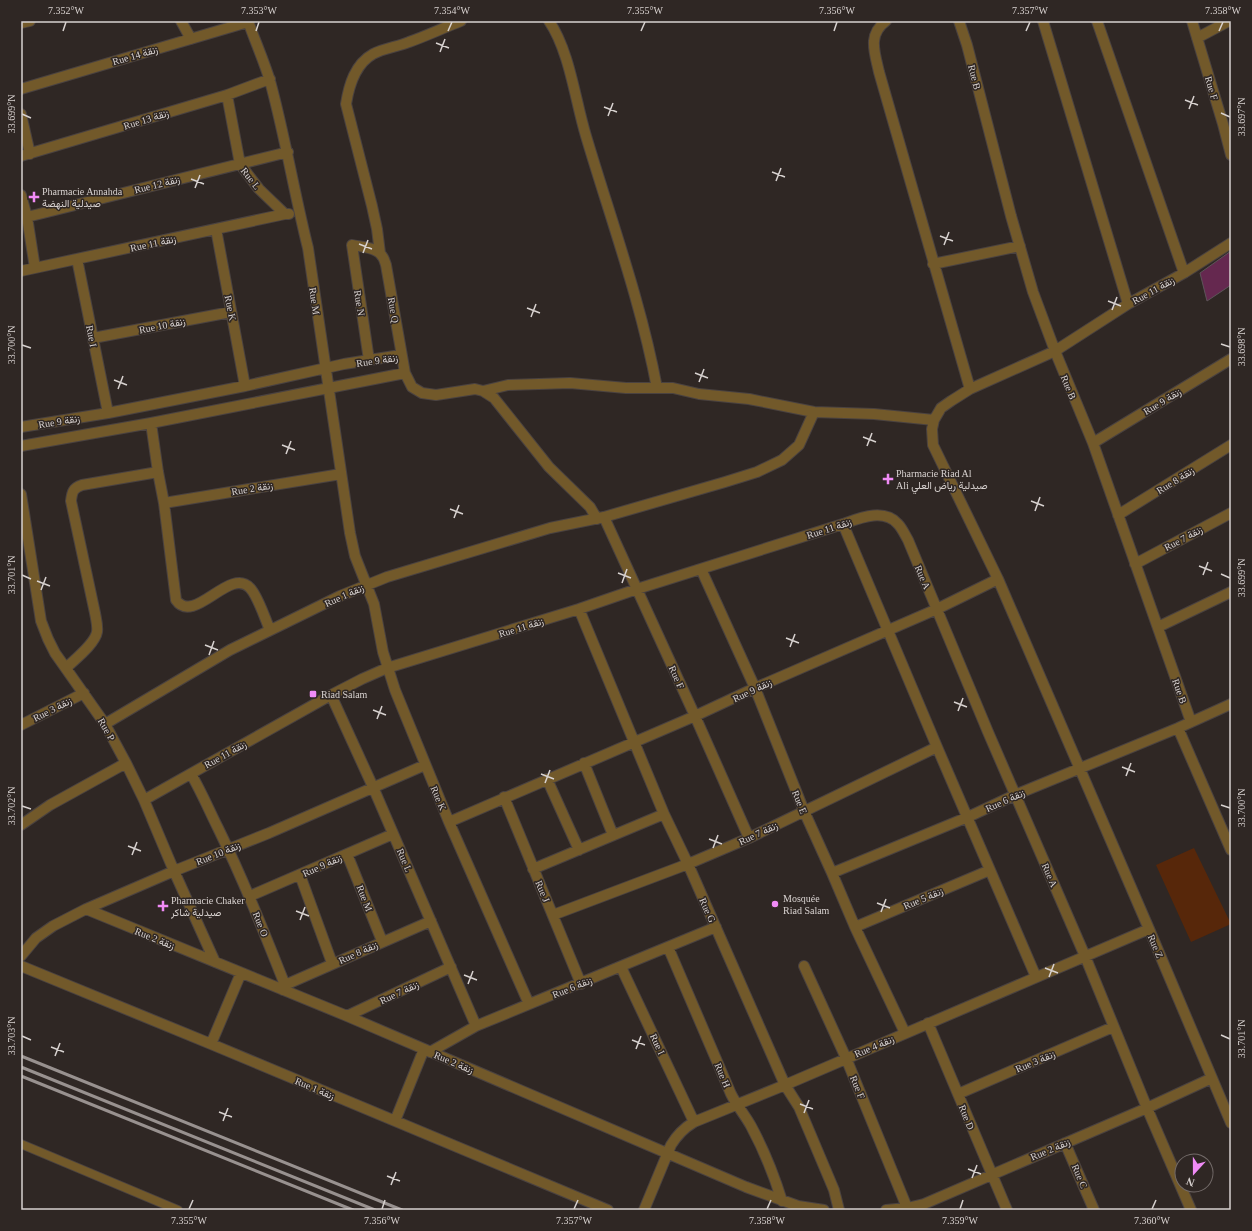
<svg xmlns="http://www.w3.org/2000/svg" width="1252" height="1231" font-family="'Times New Roman',Vazirmatn,serif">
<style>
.green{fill:#57270a}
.building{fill:#65284f;stroke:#5d5459}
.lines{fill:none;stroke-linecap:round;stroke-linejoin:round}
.lane-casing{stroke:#4a4240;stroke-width:10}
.street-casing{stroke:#4a4240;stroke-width:12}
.lane{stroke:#72592a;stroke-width:8}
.street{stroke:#72592a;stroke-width:10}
.rail{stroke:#98918f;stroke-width:3}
.ticks{fill:none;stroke:#d8d2d0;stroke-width:1.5}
.poi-dot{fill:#f08bf6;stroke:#2f2724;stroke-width:1.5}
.labels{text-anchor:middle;stroke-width:3;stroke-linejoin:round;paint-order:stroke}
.street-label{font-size:10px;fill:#d8d2d0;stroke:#2f2724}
.poi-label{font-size:10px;fill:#d8d2d0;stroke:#2f2724;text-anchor:start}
.neatline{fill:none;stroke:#d8d2d0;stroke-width:1.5}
.ticks-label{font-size:10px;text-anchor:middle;fill:#d8d2d0}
</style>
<rect width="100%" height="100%" fill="#2f2724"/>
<path class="green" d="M1194,848l37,76 -40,18 -35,-77z"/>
<path class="building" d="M1231,251v34l-24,16 -7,-28z"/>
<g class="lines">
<defs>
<path id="lane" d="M21,1144l157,66"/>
<path id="street" d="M181,21l10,18
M248,21c7,20 16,40 22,60 15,55 24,111 38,167l42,285 5,23 19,48 9,48 12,38 54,132 80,182
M549,21c21,31 26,79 37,115 25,84 55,166 71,252h16l26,6 50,5 65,13 60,2 60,6
M886,21c-19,14 -11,32 -7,51l91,317
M959,21l8,24 44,171 22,76 22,59 38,92 98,279
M1043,21l85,283
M1097,21l87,252
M1192,21l31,103 8,31
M21,23l9,-2
M1197,38l32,-17
M21,89l227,-67
M227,95l13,69 19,25 26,25h4
M21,114l9,40
M21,156l206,-61 43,-16
M21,195l6,22 8,51
M27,217l261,-65
M216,229l29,157
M1231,243l-47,30 -56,31 -73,47 -85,38 -19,12 -10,7 -7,12 -2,9 1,16 65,134 151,350 82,194
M380,253l-3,-24 -5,-23 -26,-102c3,-19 9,-40 27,-50 11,-6 24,-7 36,-12 17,-6 34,-14 52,-21
M77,259l31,154
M933,264l87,-18
M21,271l264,-57
M93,338l138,-26
M369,360l-17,-115c9,2 25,2 30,11 2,2 3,6 4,9l19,108 7,14 10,6 14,2 39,-6 8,2 11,7 55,69 41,40 7,12
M483,391l25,-6 62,-2 56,5h31
M151,423l7,49 6,31 12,97c18,26 54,-34 74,-12 8,8 15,31 20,42
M21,427l87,-14 137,-27 99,-22 57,-9
M1093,443l138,-84
M21,446l130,-23 254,-50
M21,494l20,127 7,18 7,14 50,71 21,39 18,37 30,71 41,91
M164,503l177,-29
M1118,515l113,-70
M604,517l91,199 54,122
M843,524l94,223 99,230
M1135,564l96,-51
M701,569l54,119 49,123 28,62 23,54 50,106
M579,609l85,205 24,50 97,221 14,22 35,83 5,20
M1158,627l73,-35
M66,668c8,-8 29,-24 31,-36 1,-6 -1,-13 -2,-19l-24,-112c1,-9 2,-13 11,-16l76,-13
M331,695l42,92 103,239
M105,724l125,-74 110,-54 47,-19 163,-49 54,-11 121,-35 32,-10 25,-12 17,-15 15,-33
M21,725l63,-32
M1178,728l53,122
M584,763l29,72
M191,774c10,17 18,36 27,54 25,51 46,104 67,157l-2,5
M547,779l32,71
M504,797l77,187
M144,800l187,-105 31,-16 25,-11 192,-59 58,-20 206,-65c17,-6 41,-16 55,0 4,4 7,11 10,16l80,192 97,224 62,152 44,102
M449,822l246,-106 60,-28 182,-79 61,-30
M21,825l29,-20 76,-42
M347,854l35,87
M533,869l131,-55
M832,873l136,-56 47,-22 163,-67 53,-24
M300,875l32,88
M250,896l143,-62
M86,909l261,107 399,171 52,19 26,4
M553,915l135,-51 61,-26 188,-91
M855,927l135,-57
M668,947l63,147c6,12 14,21 20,32 13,24 23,49 31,75
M21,956l15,-18 17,-12 33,-17 88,-38 95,-38 156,-68
M21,966l190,78 397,166
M804,966l42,92 62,152
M621,967l73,155
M285,985l146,-64
M347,1016l104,-49
M928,1023l79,187
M211,1044l30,-71
M430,1052l46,-26 240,-99
M958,1094l155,-67
M395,1121l29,-72
M1065,1143l29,67
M644,1210l27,-65c6,-10 13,-17 23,-23l91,-37 364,-156
M886,1210l21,-2 17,-4 223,-96 65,-30"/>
</defs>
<use href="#lane" class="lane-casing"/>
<use href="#street" class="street-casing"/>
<use href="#lane" class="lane"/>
<use href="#street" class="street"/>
<path class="rail" d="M21,1056l381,154
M21,1067l354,143
M21,1076l332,134"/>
</g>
<path class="ticks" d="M63,31l3,-9M256,31l3,-9M448,31l4,-9M641,31l4,-9M834,31l3,-9M1026,31l4,-9M1219,31l4,-9M436,43l13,5M440,52l5,-13M1185,100l13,5M604,107l13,5M1189,109l5,-13M1221,113l9,4M22,114l9,4M608,116l5,-13M772,172l13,5M191,179l13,5M776,181l5,-13M195,188l5,-13M940,236l13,5M359,244l13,5M944,245l5,-13M363,253l5,-13M1108,301l13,5M527,308l13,5M1112,310l5,-13M531,317l5,-13M1221,344l9,3M22,345l9,3M695,373l13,5M114,380l13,5M699,382l5,-13M118,389l5,-13M863,437l13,5M282,445l13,5M867,446l5,-13M286,454l5,-13M1031,501l13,5M450,509l13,5M1035,511l5,-14M454,518l5,-13M1199,566l13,5M618,573l13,5M1221,574l9,4M22,575l9,4M1203,575l5,-13M37,581l13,5M622,583l5,-14M41,590l5,-13M786,638l13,5M205,645l13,5M790,647l5,-13M209,655l5,-14M954,702l13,5M373,710l13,5M958,711l5,-13M377,719l5,-13M1122,767l13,5M541,774l13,5M1126,776l5,-13M545,783l5,-13M1221,805l9,3M22,806l9,3M709,839l13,5M128,846l13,5M713,848l5,-13M132,855l5,-13M877,903l13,5M296,911l13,5M881,912l5,-13M300,920l5,-13M1045,968l13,5M464,975l13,5M1049,977l5,-13M468,984l5,-13M1221,1035l9,4M22,1036l9,4M632,1040l13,5M51,1047l13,5M636,1049l5,-13M55,1056l5,-13M800,1104l13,5M219,1112l13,5M804,1113l5,-13M223,1121l5,-13M968,1169l13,5M387,1176l13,5M972,1178l5,-13M391,1185l5,-13M189,1209l4,-9M382,1209l3,-9M574,1209l4,-9M767,1209l4,-9M960,1209l3,-9M1152,1209l4,-9"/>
<g class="poi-dot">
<path d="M32 191h4v4h4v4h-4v4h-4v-4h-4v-4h4z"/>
<path d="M886 473h4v4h4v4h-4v4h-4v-4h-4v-4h4z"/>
<rect x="309" y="690" width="8" height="8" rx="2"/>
<circle cx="775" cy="904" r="4"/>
<path d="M161 900h4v4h4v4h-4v4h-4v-4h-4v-4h4z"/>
</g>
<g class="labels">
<g class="street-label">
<text transform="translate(135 55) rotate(-16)" y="4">Rue 14 زنقة</text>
<text transform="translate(975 77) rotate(76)" y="4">Rue B</text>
<text transform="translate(1212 88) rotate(73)" y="4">Rue F</text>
<text transform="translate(146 119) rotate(-17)" y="4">Rue 13 زنقة</text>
<text transform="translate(251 178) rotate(52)" y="4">Rue L</text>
<text transform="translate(157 184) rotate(-14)" y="4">Rue 12 زنقة</text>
<text transform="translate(153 243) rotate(-12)" y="4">Rue 11 زنقة</text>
<text transform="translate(1153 290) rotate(-29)" y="4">Rue 11 زنقة</text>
<text transform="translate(315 301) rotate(82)" y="4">Rue M</text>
<text transform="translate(360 303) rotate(81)" y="4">Rue N</text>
<text transform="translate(231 308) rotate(79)" y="4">Rue K</text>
<text transform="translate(394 310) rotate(80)" y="4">Rue Q</text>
<text transform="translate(162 325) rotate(-11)" y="4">Rue 10 زنقة</text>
<text transform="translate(92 336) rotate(79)" y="4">Rue I</text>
<text transform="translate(377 360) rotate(-8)" y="4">Rue 9 زنقة</text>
<text transform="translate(1069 387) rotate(68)" y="4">Rue B</text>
<text transform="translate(1162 401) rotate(-31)" y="4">Rue 9 زنقة</text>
<text transform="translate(59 421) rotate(-9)" y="4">Rue 9 زنقة</text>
<text transform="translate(1175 480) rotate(-32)" y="4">Rue 8 زنقة</text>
<text transform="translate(252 488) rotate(-9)" y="4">Rue 2 زنقة</text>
<text transform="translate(829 528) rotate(-18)" y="4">Rue 11 زنقة</text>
<text transform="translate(1183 538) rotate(-28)" y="4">Rue 7 زنقة</text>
<text transform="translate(923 577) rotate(67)" y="4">Rue A</text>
<text transform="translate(344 595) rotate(-24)" y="4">Rue 1 زنقة</text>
<text transform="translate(521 627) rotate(-17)" y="4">Rue 11 زنقة</text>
<text transform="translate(677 677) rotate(66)" y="4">Rue F</text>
<text transform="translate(752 690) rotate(-25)" y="4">Rue 9 زنقة</text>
<text transform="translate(1180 691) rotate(71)" y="4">Rue B</text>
<text transform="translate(52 709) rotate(-27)" y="4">Rue 3 زنقة</text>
<text transform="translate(107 729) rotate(60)" y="4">Rue P</text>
<text transform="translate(225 754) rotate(-29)" y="4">Rue 11 زنقة</text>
<text transform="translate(439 798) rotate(67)" y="4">Rue K</text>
<text transform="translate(1005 800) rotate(-24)" y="4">Rue 6 زنقة</text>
<text transform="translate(800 802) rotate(68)" y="4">Rue E</text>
<text transform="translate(758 833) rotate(-25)" y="4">Rue 7 زنقة</text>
<text transform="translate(218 853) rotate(-22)" y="4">Rue 10 زنقة</text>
<text transform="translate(405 860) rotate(67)" y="4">Rue L</text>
<text transform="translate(322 865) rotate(-24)" y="4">Rue 9 زنقة</text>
<text transform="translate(1050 875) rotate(67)" y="4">Rue A</text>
<text transform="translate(543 891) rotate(67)" y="4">Rue J</text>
<text transform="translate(365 898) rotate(68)" y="4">Rue M</text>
<text transform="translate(923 898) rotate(-23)" y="4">Rue 5 زنقة</text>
<text transform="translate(708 910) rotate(66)" y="4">Rue G</text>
<text transform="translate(261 924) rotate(68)" y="4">Rue O</text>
<text transform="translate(155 938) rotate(22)" y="4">Rue 2 زنقة</text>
<text transform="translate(1156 946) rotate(67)" y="4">Rue Z</text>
<text transform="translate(358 952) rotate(-24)" y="4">Rue 8 زنقة</text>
<text transform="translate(572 987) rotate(-22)" y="4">Rue 6 زنقة</text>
<text transform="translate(399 992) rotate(-25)" y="4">Rue 7 زنقة</text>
<text transform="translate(658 1044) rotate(65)" y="4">Rue I</text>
<text transform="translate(874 1046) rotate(-23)" y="4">Rue 4 زنقة</text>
<text transform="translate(1035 1061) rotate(-23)" y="4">Rue 3 زنقة</text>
<text transform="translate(454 1062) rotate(23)" y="4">Rue 2 زنقة</text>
<text transform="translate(723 1075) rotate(67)" y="4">Rue H</text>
<text transform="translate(858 1087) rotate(68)" y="4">Rue F</text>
<text transform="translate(315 1088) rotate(23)" y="4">Rue 1 زنقة</text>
<text transform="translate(967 1117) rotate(68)" y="4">Rue D</text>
<text transform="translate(1050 1149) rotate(-23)" y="4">Rue 2 زنقة</text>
<text transform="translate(1080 1176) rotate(67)" y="4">Rue C</text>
</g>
<g class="poi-label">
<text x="42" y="195">Pharmacie Annahda<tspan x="42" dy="12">صيدلية النهضة</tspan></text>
<text x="896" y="477">Pharmacie Riad Al<tspan x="896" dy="12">Ali صيدلية رياض العلي</tspan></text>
<text x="321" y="698">Riad Salam</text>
<text x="783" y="902">Mosquée<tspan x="783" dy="12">Riad Salam</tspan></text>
<text x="171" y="904">Pharmacie Chaker<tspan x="171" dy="12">صيدلية شاكر</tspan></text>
</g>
</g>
<rect width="1252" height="1231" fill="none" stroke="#2f2724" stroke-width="44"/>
<g transform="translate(1194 1173) rotate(201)"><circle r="19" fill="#2f2724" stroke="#736b69"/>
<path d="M0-3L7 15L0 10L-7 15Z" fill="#f08bf6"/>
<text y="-6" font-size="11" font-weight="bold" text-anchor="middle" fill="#d8d2d0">N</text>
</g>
<rect x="22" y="22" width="1208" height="1187" class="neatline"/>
<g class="ticks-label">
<text x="66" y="14">7.352°W</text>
<text x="259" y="14">7.353°W</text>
<text x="452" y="14">7.354°W</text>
<text x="645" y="14">7.355°W</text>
<text x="837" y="14">7.356°W</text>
<text x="1030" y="14">7.357°W</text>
<text x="1223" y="14">7.358°W</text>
<text transform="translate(11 114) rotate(-90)" y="4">33.699°N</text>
<text transform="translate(1241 117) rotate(-90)" y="4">33.697°N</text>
<text transform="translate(11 345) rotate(-90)" y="4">33.700°N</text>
<text transform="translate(1241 347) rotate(-90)" y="4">33.698°N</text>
<text transform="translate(11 575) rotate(-90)" y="4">33.701°N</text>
<text transform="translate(1241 578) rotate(-90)" y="4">33.699°N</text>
<text transform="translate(11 806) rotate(-90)" y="4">33.702°N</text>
<text transform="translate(1241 808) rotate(-90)" y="4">33.700°N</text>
<text transform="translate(11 1036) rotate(-90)" y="4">33.703°N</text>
<text transform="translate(1241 1039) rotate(-90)" y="4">33.701°N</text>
<text x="189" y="1224">7.355°W</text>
<text x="382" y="1224">7.356°W</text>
<text x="574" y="1224">7.357°W</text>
<text x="767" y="1224">7.358°W</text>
<text x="960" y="1224">7.359°W</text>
<text x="1152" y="1224">7.360°W</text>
</g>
</svg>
